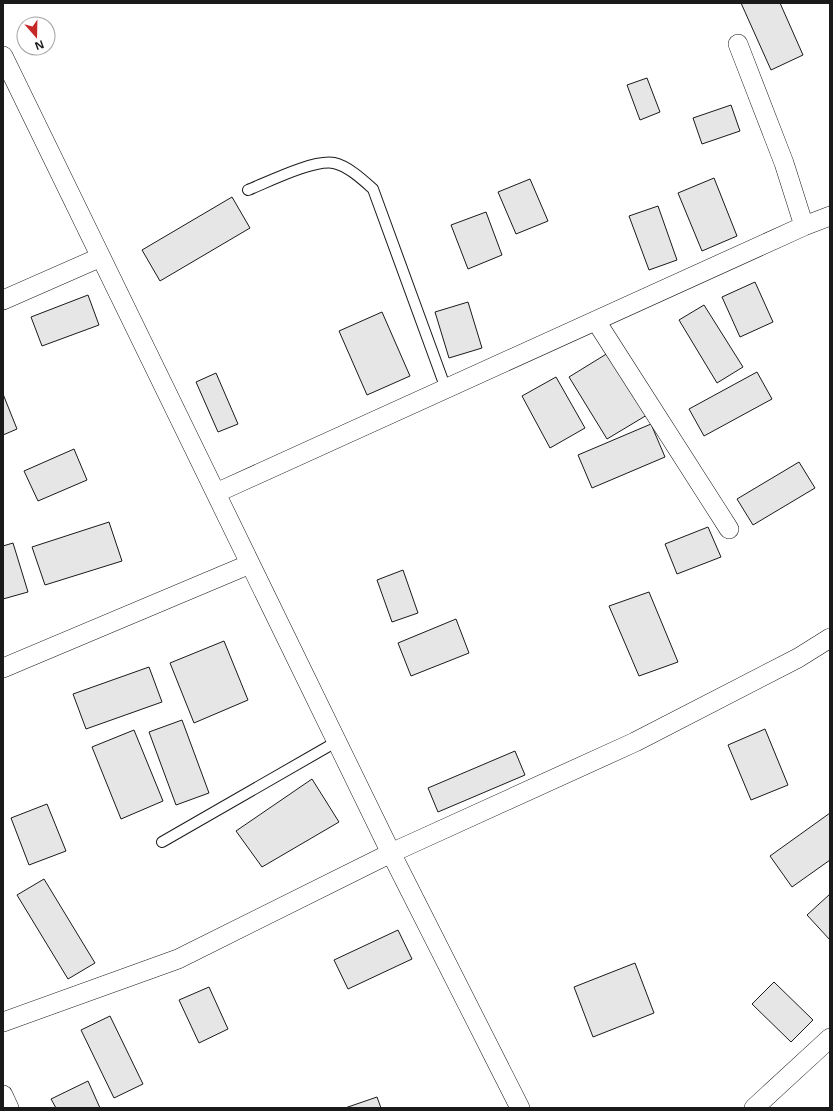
<svg xmlns="http://www.w3.org/2000/svg" width="833" height="1111" font-family="'Noto Sans',sans-serif">
<style>
.building{fill:#e6e6e6;stroke:#1a1a1a}
.lines{fill:none;stroke-linecap:round;stroke-linejoin:round}
.lane-casing{stroke:#1a1a1a;stroke-width:12}
.street-casing{stroke:#1a1a1a;stroke-width:20}
.lane{stroke:#fff;stroke-width:10}
.street{stroke:#fff;stroke-width:19}
</style>
<rect width="100%" height="100%" fill="#fff"/>
<path class="building" d="M741,3h39l23,52 -32,15z
M647,78l13,34 -20,8 -13,-35z
M731,105l9,26 -38,13 -9,-26z
M714,178l23,58 -35,15 -24,-58z
M530,179l18,42 -32,13 -18,-42z
M232,197l18,31 -90,53 -18,-31z
M658,206l19,54 -28,10 -20,-54z
M486,212l16,43 -34,14 -17,-44z
M755,282l18,40 -33,15 -18,-40z
M88,295l11,30 -57,21 -11,-29z
M468,302l14,46 -33,10 -14,-46z
M704,305l39,62 -26,16 -38,-63z
M382,312l28,64 -43,19 -28,-64z
M608,353l39,62 -40,24 -38,-62z
M757,372l15,27 -68,37 -15,-27z
M216,373l22,51 -20,8 -22,-50z
M556,377l29,51 -35,20 -28,-52z
M3,394l14,35 -14,6z
M651,424l14,33 -73,31 -14,-33z
M74,449l13,31 -49,21 -14,-30z
M799,462l16,26 -62,37 -16,-26z
M109,522l13,39 -77,24 -13,-38z
M708,527l13,30 -44,17 -12,-30z
M13,543l15,49 -25,7v-53z
M403,570l15,43 -26,9 -15,-42z
M649,592l29,70 -39,14 -30,-70z
M456,619l13,34 -58,23 -13,-33z
M224,641l24,59 -54,23 -24,-60z
M149,667l13,35 -76,27 -13,-35z
M182,720l27,73 -33,12 -27,-73z
M765,729l23,56 -37,15 -23,-55z
M134,730l29,71 -42,18 -29,-72z
M515,751l10,24 -87,37 -10,-24z
M312,779l27,43 -77,45 -26,-36z
M47,804l19,47 -37,14 -18,-47z
M830,813v47l-38,27 -22,-31z
M44,879l51,84 -27,16 -51,-84z
M830,894v46l-23,-25z
M398,930l14,29 -64,30 -14,-29z
M635,963l19,50 -61,24 -19,-50z
M774,982l39,38 -22,22 -39,-38z
M209,987l19,42 -29,14 -20,-43z
M110,1016l33,68 -29,14 -33,-68z
M88,1081l12,27h-44l-5,-9z
M377,1097l4,11h-36z"/>
<g class="lines">
<defs>
<path id="lane" d="M248,190c20,-8 66,-31 86,-27 14,3 29,17 39,26l73,200
M162,842l174,-100"/>
<path id="street" d="M738,44l46,119 20,63
M3,56l388,797 129,255
M3,300l98,-43
M596,321l133,208
M216,493l588,-267 26,-10
M3,668l247,-104
M3,1022l175,-63 213,-106 244,-111 163,-84 32,-20
M3,1095l6,13
M754,1108l76,-70"/>
</defs>
<use href="#lane" class="lane-casing"/>
<use href="#street" class="street-casing"/>
<use href="#lane" class="lane"/>
<use href="#street" class="street"/>
</g>
<rect width="833" height="1111" fill="none" stroke="#1a1a1a" stroke-width="8"/>
<g transform="translate(36 36) rotate(160)"><circle r="19" fill="#ffffff" stroke="#a3a3a3"/>
<path d="M0-3L7 15L0 10L-7 15Z" fill="#c62828"/>
<text y="-6" font-size="11" font-weight="bold" text-anchor="middle" fill="#1a1a1a">N</text>
</g>
</svg>
